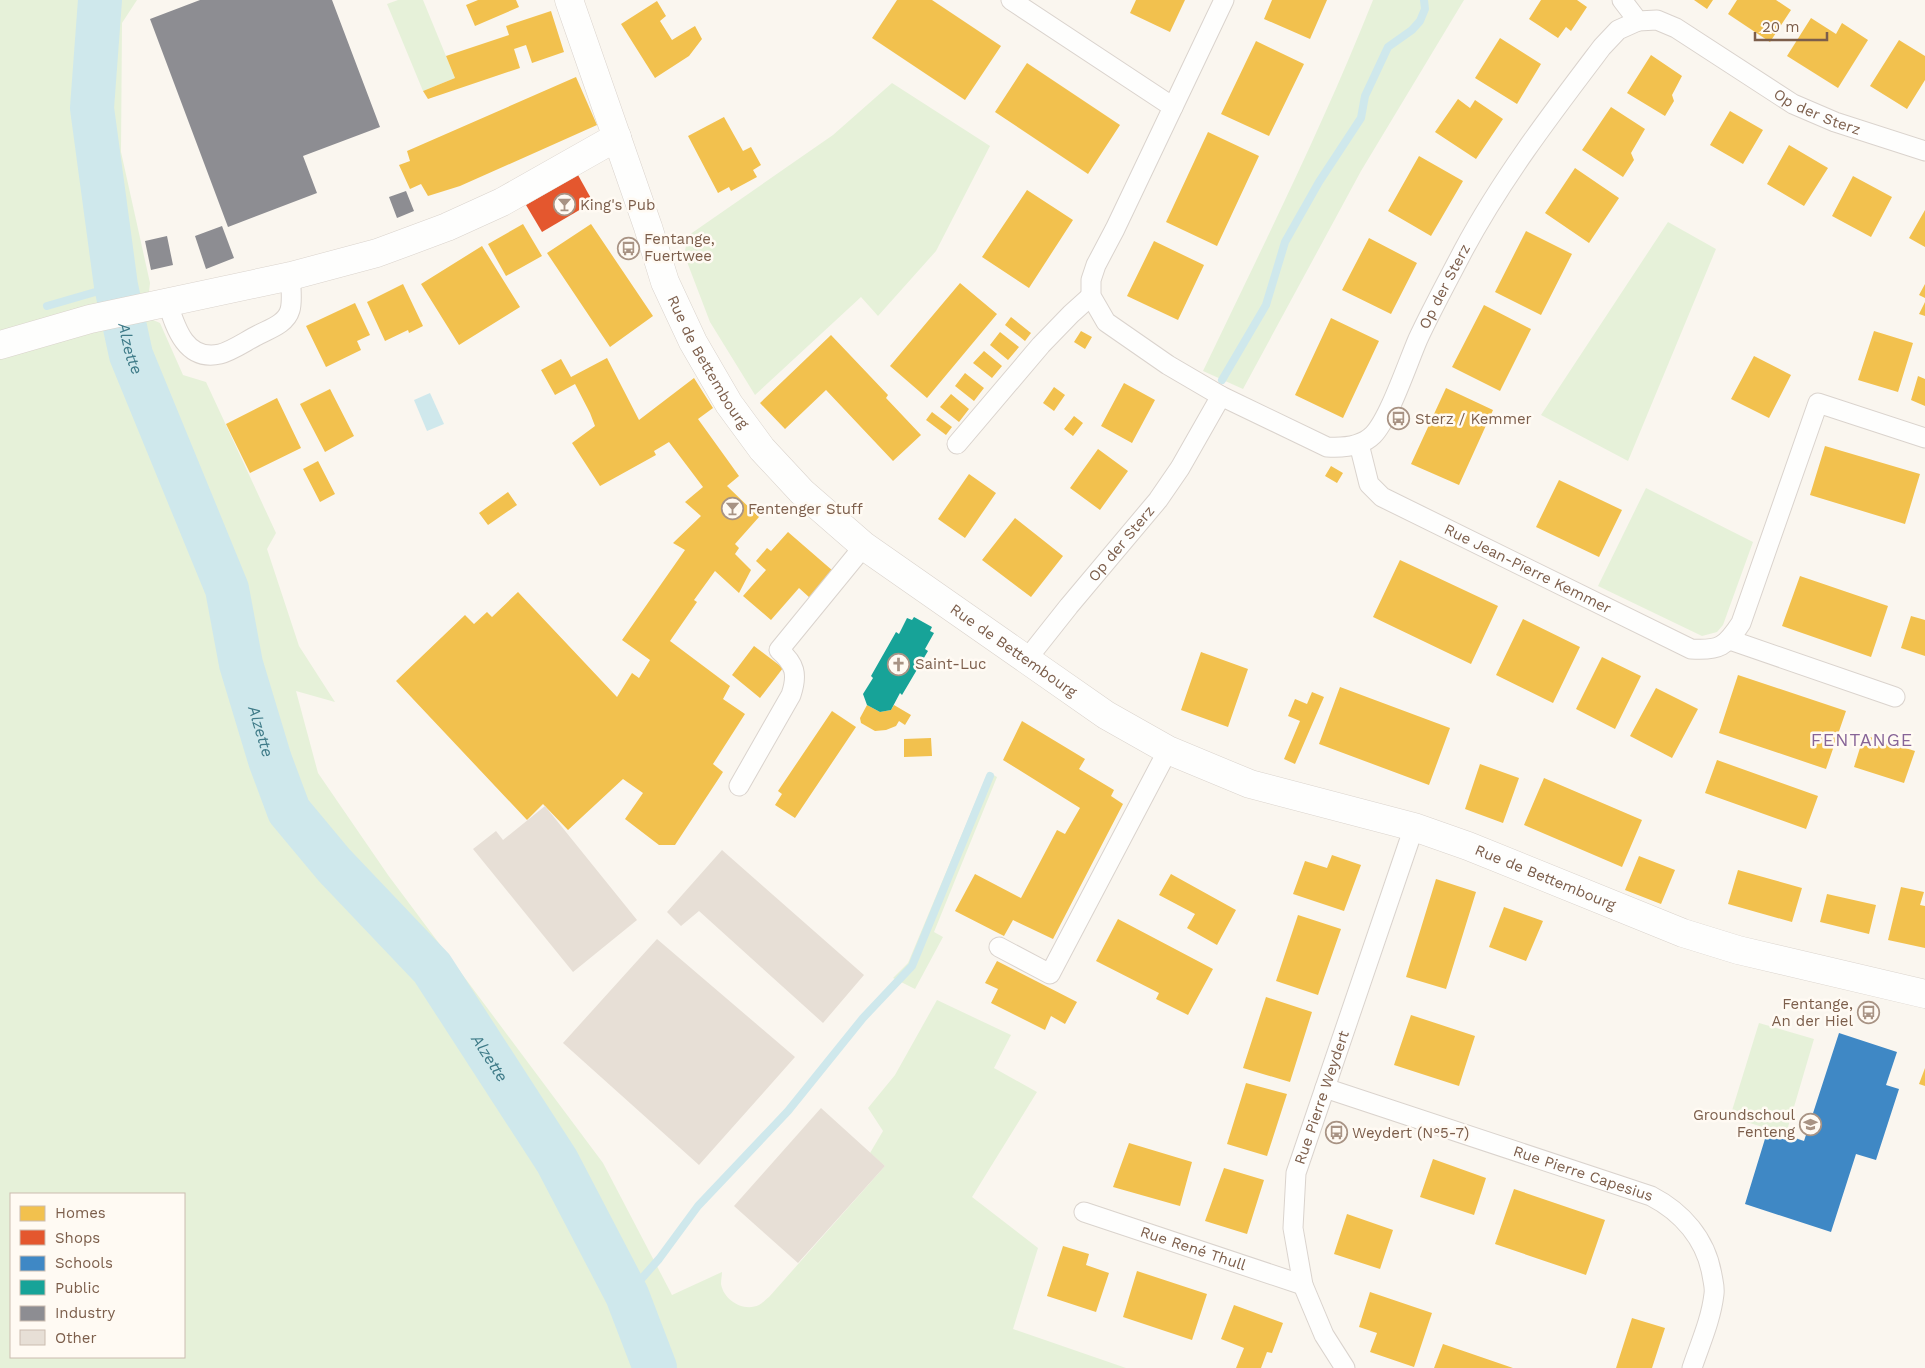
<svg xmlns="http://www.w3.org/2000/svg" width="1925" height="1368" font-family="'Work Sans',sans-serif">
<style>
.green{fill:#e6f1d9;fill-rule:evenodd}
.water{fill:#cfe8ec}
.homes{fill:#f2c14e}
.shops{fill:#e4572e}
.schools{fill:#3f88c5}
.public{fill:#17a398}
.industry{fill:#8d8d92}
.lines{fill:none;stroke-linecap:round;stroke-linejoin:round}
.stream{stroke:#cfe8ec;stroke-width:8}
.river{stroke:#cfe8ec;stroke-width:44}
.building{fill:#e7dfd6}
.street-casing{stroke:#dad3cd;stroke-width:21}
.secondary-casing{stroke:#dad3cc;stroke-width:29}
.street{stroke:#fefefd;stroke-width:19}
.secondary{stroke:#fefefd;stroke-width:28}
.labels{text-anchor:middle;stroke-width:5;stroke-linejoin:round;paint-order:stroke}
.street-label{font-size:15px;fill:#7c5e4b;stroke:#fffaf3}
.poi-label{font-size:15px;fill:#7c5e4b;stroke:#fffaf3;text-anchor:start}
.water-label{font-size:16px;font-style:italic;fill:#3f7b88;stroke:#fffaf3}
.quarter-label{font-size:18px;letter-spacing:1px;fill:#876497;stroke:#fffaf3}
</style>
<rect width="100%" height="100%" fill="#faf6ef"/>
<path class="green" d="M0,0h137l-15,23 -1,129 29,131 -4,34 14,6 23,52 23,7 70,151 -9,16 32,97 36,56 -39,-11 22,82 70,102 215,288 69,132 50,-23c0,3 -1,8 -1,12 3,17 23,28 38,21 4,-2 7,-6 10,-8l116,-131 -15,-13 13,-22 -15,-23 27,-33 42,-75 74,35 -17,33 43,24 -65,105 66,51 -25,81 113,39h-1126zM11,1194h173v163h-173z
M398,0h25l32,78 -32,13 -36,-87z
M1373,0h91l-103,171 -118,218 -40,-18c59,-123 120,-245 170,-371z
M892,83l98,63 -54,105 -58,65 -17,-19 -106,98 -45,-73 -26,-68 5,-19 144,-100z
M1668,222l48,27 -88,212 -87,-46z
M1646,488l107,54 -30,83 -6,7 -15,4 -104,-50z
M988,772l9,5 -63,155 9,5 -28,52 -22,-11 15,-15z
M1759,1023l55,16 -28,95 -56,-17z"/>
<path class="water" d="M430,393l14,31 -17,7 -13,-31z"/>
<path class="homes" d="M478,0h38l3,7 -44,19 -9,-21z
M897,0h35l69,46 -36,54 -93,-62z
M1136,0h49l-15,32 -40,-19z
M1272,0h55l-17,39 -46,-20z
M1541,0h36l10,7 -16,24 -5,-4 -8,11 -29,-19z
M1694,0h19l-6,9z
M1737,0h39l15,10 -21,32 -42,-28z
M657,1l9,15 -6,5 12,19 23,-14 7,13 -13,17 -34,22 -34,-54z
M551,11l13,41 -32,11 -6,-18 -12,4 6,19 -92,31 -5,-8 32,-13 -9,-22 63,-21 -3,-9z
M1811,18l25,16 6,-11 26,17 -30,48 -51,-32z
M1500,38l41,26 -24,40 -42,-26z
M1899,40l26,16v24l-18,29 -37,-23z
M1256,41l48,23 -35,72 -48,-22z
M1651,55l31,21 -10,19 2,6 -9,15 -38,-23z
M1027,63l93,62 -32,49 -93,-62z
M576,77l21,48 -137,61 -32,10 -7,-12 -11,5 -11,-24 11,-4 -3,-10z
M1458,99l12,9 5,-8 28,19 -27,40 -41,-27z
M1611,107l34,22 -14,24 3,7 -11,17 -41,-27z
M1730,111l33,19 -20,34 -33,-19z
M724,117l19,34 8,-4 10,18 -8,5 4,7 -26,14 -2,-4 -11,6 -30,-57z
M1208,132l51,24 -42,90 -51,-24z
M1789,145l39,23 -24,38 -37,-22z
M1419,156l44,25 -32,55 -43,-25z
M1575,168l44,30 -30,45 -44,-30z
M1853,176l39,21 -21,40 -39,-21z
M1027,190l46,30 -44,68 -47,-31z
M1925,210v37l-16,-9z
M523,224l19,32 -36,20 -18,-32z
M591,224l62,92 -43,31 -63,-94z
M1526,231l46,23 -31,61 -46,-23z
M1369,238l48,25 -26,51 -49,-24z
M1154,241l50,24 -26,55 -51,-24z
M482,246l38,61 -61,38 -38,-61z
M960,283l37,31 -70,84 -37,-32z
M403,284l20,42 -14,7 -1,-3 -23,11 -18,-39z
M1925,284v14l-6,-3z
M1925,302v14l-6,-2z
M355,303l15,32 -13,6 4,9 -35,17 -20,-41z
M1484,305l47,24 -31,62 -48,-24z
M1011,317l20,16 -6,8 -20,-16z
M1331,318l48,23 -36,77 -48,-23z
M1081,331l11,6 -7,12 -11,-7z
M1874,331l39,12 -15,49 -40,-12z
M1000,332l19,15 -11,13 -18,-15z
M831,335l57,60 -2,3 35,37 -28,26 -67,-71 -41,39 -25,-26z
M984,351l18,15 -10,12 -19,-15z
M1754,356l37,19 -22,43 -38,-19z
M607,358l32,62 55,-42 19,30 -15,11 41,57 -12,10 32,31 -24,27 4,4 -4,6 16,16 -12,23 -24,-22 -21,29 3,2 -27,39 60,45 -7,13 22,15 -32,50 10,8 -48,73h-16l-34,-26 18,-26 -20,-14 -55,51 -25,-26 -16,16 -131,-139 69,-66 9,9 13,-12 5,5 26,-25 99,105 15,-24 7,5 11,-18 -28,-20 63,-90 -12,-7 28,-27 -16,-14 18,-15 -34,-45 -15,9 2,4 -56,31 -28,-43 23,-17 -5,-13 -15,-29 -20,11 -14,-25 20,-11 10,18z
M965,373l19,15 -10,13 -19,-15z
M1918,376l7,3v27l-14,-6z
M1124,383l31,17 -23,43 -31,-17z
M1054,387l11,8 -11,16 -11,-8z
M1446,388l47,22 -34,75 -48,-21z
M330,389l24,47 -29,16 -25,-48z
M951,394l18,15 -10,13 -19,-15z
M277,398l24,50 -51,25 -24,-49z
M932,412l20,15 -6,8 -20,-15z
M1074,416l9,7 -10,13 -9,-7z
M1825,446l95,28 -15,50 -95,-29z
M1098,449l30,22 -28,39 -30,-22z
M318,461l17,33 -15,8 -17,-33z
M1331,466l12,7 -6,10 -12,-7z
M969,474l27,19 -31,45 -27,-19z
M1559,480l63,30 -23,47 -63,-30z
M508,492l9,13 -29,20 -9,-12z
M1015,518l48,38 -32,41 -49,-37z
M788,532l45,39 -23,27 -11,-10 -28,32 -28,-24 23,-26 -10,-9 11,-13 4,3z
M1400,560l98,46 -27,58 -98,-47z
M1800,576l88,30 -17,51 -89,-31z
M1911,616l14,4v36l-24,-8z
M1523,619l57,28 -27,56 -57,-28z
M754,646l29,22 -23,30 -28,-23z
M1201,652l47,17 -20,58 -47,-17z
M1602,657l39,19 -26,53 -39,-20z
M1738,675l108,36 -20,58 -107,-36z
M1340,687l110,41 -21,57 -110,-41z
M1656,688l42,21 -26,49 -42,-22z
M1312,692l12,5 -29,67 -11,-5 16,-38 -12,-5 7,-17 12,5z
M867,705l13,7 11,-2 3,-5 17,10 -6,10 -6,-4 -3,5 -10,4 -11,1 -14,-8 -1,-5z
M832,711l24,16 -61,91 -20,-13 7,-11 -4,-3z
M1022,721l63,38 -6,10 35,21 -3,6 12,8 -70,135 -40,-19 -9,16 -49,-25 20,-37 46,24 36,-68 8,4 15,-26 -77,-48z
M1864,735l51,16 -11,32 -50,-16z
M931,738l1,18 -28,1v-18z
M1717,760l101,36 -12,33 -101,-36z
M1480,764l39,14 -16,45 -38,-14z
M1544,778l98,42 -20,47 -98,-42z
M1332,855l29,10 -17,46 -51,-17 12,-33 22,7z
M1639,856l36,14 -14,34 -36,-14z
M1738,870l64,18 -10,34 -64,-18z
M1171,874l65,36 -19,35 -30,-17 8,-14 -36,-19z
M1436,879l40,13 -30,97 -40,-12z
M1901,887l23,5 -4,13 5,1v42l-37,-8z
M1827,894l49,11 -7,29 -49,-12z
M1504,907l39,14 -17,40 -37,-14z
M1298,915l43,14 -23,66 -42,-14z
M1118,919l95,50 -25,46 -32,-16 3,-6 -63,-32z
M997,961l80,41 -12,22 -14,-8 -6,14 -54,-27 7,-14 -13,-6z
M1266,997l46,15 -22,70 -47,-14z
M1411,1015l64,21 -16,50 -65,-21z
M1925,1068v18l-6,-2z
M1246,1083l41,11 -20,62 -40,-12z
M1129,1143l63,19 -12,44 -67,-19z
M1433,1159l53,19 -12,37 -54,-18z
M1224,1168l40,12 -17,54 -42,-13z
M1514,1189l91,31 -19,55 -91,-31z
M1347,1214l46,16 -13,39 -46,-15z
M1063,1246l26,8 -3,11 23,8 -13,39 -49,-16z
M1137,1271l70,23 -15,46 -69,-23z
M1370,1292l62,21 -18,54 -44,-15 7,-19 -18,-6z
M1234,1305l49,18 -11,30 -5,-1 -6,16h-25l8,-20 -23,-9z
M1632,1318l33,10 -13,40h-36z
M1443,1344l70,24h-79z"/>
<path class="shops" d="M578,175l15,27 -51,30 -16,-27z"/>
<path class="schools" d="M1839,1033l58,19 -11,33 13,4 -23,71 -20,-6 -25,78 -86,-28 23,-75 36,12z"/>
<path class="public" d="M914,617l18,10 -2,4 4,2 -9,16 3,2 -26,44 -2,-2 -9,17 -11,2 -13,-7 -4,-11 10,-16 -2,-2 25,-44 3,2 8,-16 5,2z"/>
<path class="industry" d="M200,0h132l48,127 -77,29 14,37 -89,34 -78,-208z
M406,191l8,20 -17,7 -8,-21z
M222,226l12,32 -28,11 -11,-33z
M167,236l6,29 -22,5 -6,-29z"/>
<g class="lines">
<path class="stream" d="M47,306l69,-20
M1222,380l44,-75 19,-63 34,-60 42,-64 4,-22 23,-49 24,-17 8,-9 5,-12 -1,-9
M627,1295l32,-36 39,-53 90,-95 75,-93 49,-52 78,-190"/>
<path class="river" id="s1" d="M100,0l-8,108 24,178 15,69 96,234 14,75 29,96 19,51 45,54 98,103 125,193 70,134 28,73"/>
</g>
<path class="building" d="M545,806l92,114 -64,52 -100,-123 23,-18 7,9z
M722,850l142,125 -41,48 -124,-112 -18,15 -14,-14z
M657,939l138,118 -96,108 -136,-122z
M821,1108l64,58 -87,97 -64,-57z"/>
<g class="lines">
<defs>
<g id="street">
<path d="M1011,0l162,107"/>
<path id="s2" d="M1224,0l-109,229 -19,36 -5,15v16l15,26 62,43 53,31 106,51c16,1 34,0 46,-12 16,-16 35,-73 45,-96 14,-30 30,-59 45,-88 39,-73 89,-138 139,-204l16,-17 20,-9"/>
<path id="s3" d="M1622,0l16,21 19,-1 19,8 117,76 42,18 90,29"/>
<path d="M167,301c8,25 18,61 53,53 12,-3 26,-13 38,-19 11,-6 28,-11 32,-25 3,-10 0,-24 1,-34"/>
<path d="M957,444l84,-99 30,-31 20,-18"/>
<path id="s4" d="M1359,444l10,40 13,13 309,152c29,2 35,-3 50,-26l77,-220 107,35"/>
<path d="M1730,640l165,57"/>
<path id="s5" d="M1027,659l42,-53 89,-106 22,-32 41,-72"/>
<path d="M739,786l52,-91c7,-21 4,-31 -12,-45l85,-104"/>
<path d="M999,947l51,27 118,-224"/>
<path id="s6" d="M1325,1088l326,108c31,16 55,43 61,79 1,6 3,13 2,19 -3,26 -14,50 -22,74"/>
<path id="s7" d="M1084,1212l219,73"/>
<path id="s8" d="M1345,1368l-21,-33 -21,-50 -10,-57 3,-55 118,-346"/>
</g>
<g id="secondary">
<path id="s9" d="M569,0l79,227 17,55 28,60 36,62 33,45 40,43 62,54 242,169 62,35 82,34 164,43 54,19 215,87 55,17 187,44"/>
<path d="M0,345l90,-26 201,-43 86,-23 70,-26 55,-25 115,-65"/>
</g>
</defs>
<use href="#street" class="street-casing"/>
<use href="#secondary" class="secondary-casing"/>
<use href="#street" class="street"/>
<use href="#secondary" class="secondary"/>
</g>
<defs>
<symbol id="bar-ring" viewBox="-11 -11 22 22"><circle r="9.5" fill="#fffaf3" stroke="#a89384" stroke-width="1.5"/><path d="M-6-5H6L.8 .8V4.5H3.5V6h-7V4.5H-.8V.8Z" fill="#a89384"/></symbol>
<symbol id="bus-ring" viewBox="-11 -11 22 22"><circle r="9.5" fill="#fffaf3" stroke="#a89384" stroke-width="1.5"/><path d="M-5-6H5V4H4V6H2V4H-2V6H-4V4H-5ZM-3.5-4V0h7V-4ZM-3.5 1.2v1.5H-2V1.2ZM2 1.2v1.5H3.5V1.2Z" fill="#a89384"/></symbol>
<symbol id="church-ring" viewBox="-11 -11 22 22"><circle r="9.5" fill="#fffaf3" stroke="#a89384" stroke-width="1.5"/><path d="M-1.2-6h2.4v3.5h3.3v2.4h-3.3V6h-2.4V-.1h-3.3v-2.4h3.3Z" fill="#a89384"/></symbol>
<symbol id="school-ring" viewBox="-11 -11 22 22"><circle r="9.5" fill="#fffaf3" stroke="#a89384" stroke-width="1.5"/><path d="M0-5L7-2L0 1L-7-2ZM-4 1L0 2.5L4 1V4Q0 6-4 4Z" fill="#a89384"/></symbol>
</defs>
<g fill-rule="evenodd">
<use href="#bar-ring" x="552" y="192" width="25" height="25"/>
<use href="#bus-ring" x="616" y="236" width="25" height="25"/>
<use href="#bus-ring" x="1386" y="406" width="25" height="25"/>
<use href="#bar-ring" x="720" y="496" width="25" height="25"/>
<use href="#church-ring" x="886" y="652" width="25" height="25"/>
<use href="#bus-ring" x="1856" y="1000" width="25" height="25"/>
<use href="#school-ring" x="1798" y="1112" width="25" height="25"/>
<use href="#bus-ring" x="1324" y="1120" width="25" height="25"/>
</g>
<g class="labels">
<g class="street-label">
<text dy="5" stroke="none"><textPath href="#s3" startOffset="231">Op der Sterz</textPath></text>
<text dy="5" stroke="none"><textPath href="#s2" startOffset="825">Op der Sterz</textPath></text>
<text dy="5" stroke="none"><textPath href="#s9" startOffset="389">Rue de Bettembourg</textPath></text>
<text dy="5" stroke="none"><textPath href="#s5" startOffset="149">Op der Sterz</textPath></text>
<text dy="5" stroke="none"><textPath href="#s4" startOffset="222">Rue Jean-Pierre Kemmer</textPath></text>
<text dy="5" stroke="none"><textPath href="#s9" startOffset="815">Rue de Bettembourg</textPath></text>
<text dy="5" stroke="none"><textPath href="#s9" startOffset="1398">Rue de Bettembourg</textPath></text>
<text dy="5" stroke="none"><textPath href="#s8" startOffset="286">Rue Pierre Weydert</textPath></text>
<text dy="5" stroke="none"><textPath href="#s6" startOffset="272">Rue Pierre Capesius</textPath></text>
<text dy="5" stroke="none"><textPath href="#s7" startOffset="115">Rue René Thull</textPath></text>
</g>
<g class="poi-label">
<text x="580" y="210">King's Pub</text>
<text x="644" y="244">Fentange,<tspan x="644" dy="17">Fuertwee</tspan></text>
<text x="1415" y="424">Sterz / Kemmer</text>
<text x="748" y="514">Fentenger Stuff</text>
<text x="915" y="669">Saint-Luc</text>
<text x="1853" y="1009" text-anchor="end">Fentange,<tspan x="1853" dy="17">An der Hiel</tspan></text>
<text x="1795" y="1120" text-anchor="end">Groundschoul<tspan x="1795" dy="17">Fenteng</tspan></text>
<text x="1352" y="1138">Weydert (N°5-7)</text>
</g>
<g class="water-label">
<text dy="6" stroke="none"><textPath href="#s1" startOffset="352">Alzette</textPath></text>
<text dy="6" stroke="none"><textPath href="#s1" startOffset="758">Alzette</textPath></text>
<text dy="6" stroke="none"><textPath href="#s1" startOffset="1162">Alzette</textPath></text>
</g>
<g class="quarter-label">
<text x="1862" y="746">FENTANGE</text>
</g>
</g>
<rect x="10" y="1193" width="175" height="165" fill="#fffaf3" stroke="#cbbcb0"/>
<rect x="20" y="1206" width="25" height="15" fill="#f2c14e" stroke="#cbbcb0"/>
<text x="55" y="1218" font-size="15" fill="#7c5e4b">Homes</text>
<rect x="20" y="1230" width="25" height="15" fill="#e4572e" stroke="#cbbcb0"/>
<text x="55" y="1243" font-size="15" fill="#7c5e4b">Shops</text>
<rect x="20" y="1256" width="25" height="15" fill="#3f88c5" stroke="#cbbcb0"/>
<text x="55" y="1268" font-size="15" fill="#7c5e4b">Schools</text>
<rect x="20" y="1280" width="25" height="15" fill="#17a398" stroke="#cbbcb0"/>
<text x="55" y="1293" font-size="15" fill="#7c5e4b">Public</text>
<rect x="20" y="1306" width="25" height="15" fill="#8d8d92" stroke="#cbbcb0"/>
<text x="55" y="1318" font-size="15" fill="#7c5e4b">Industry</text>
<rect x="20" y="1330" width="25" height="15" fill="#e7dfd6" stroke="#cbbcb0"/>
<text x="55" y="1343" font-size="15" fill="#7c5e4b">Other</text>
<path d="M1755 32v8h72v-8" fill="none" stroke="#7c5e4b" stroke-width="2.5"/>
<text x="1762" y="32" font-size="15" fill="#7c5e4b" stroke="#fffaf3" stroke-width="4" paint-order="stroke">20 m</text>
</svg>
